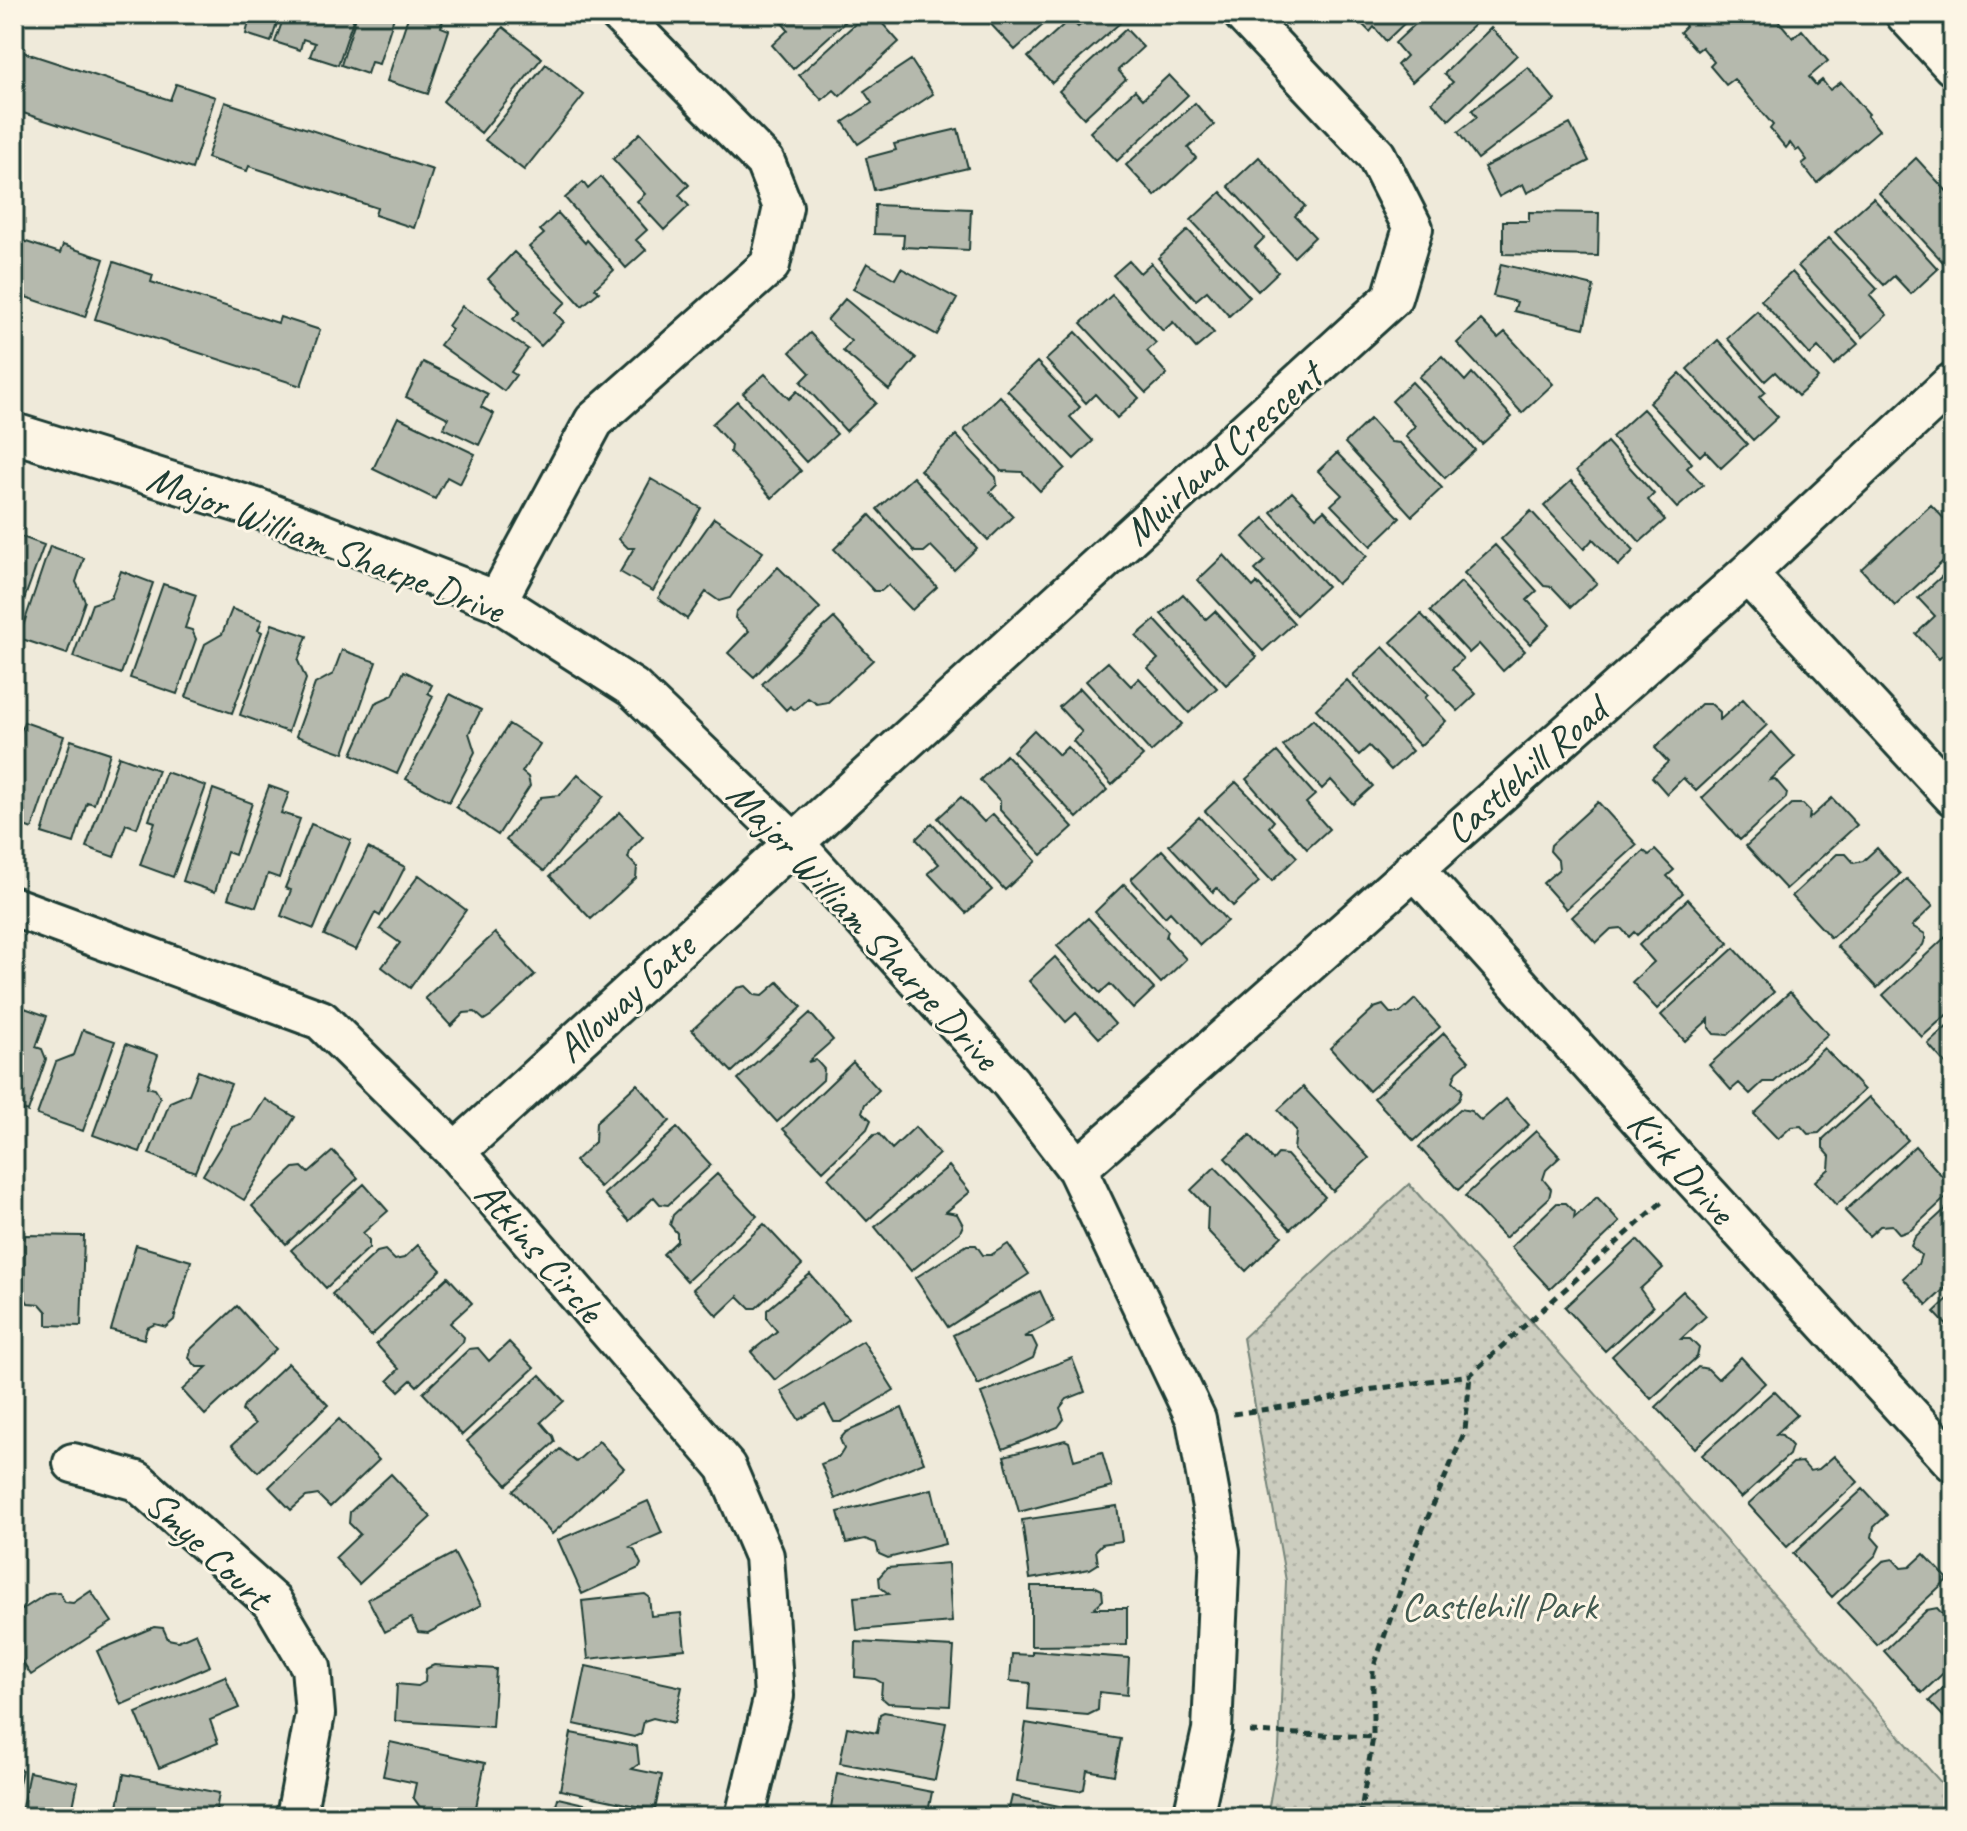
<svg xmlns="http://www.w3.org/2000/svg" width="1967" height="1831" font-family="Caveat,sans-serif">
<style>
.park{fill:url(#park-dots);stroke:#76857a;stroke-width:2}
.building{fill:#b5b9ad;stroke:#1f3d34;stroke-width:2}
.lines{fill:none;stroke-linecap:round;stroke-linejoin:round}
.minor-casing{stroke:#1f3d34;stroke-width:44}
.path{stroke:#1f3d34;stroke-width:5;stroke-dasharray:8 6;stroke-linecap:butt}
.minor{stroke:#fcf5e5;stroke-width:38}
.labels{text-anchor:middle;stroke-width:6;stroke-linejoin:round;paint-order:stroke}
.street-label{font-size:40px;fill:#1f3d34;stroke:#fcf5e5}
.park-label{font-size:40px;fill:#425a50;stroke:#fcf5e5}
</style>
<defs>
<pattern id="park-dots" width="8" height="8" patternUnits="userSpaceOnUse" patternTransform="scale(2)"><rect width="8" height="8" fill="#cccdbf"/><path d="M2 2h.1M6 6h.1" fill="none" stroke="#afb1a5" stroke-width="1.8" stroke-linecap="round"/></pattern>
</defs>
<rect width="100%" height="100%" fill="#efeada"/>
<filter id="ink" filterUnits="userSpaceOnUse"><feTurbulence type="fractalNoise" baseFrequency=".0125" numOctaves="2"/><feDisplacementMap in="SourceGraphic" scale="16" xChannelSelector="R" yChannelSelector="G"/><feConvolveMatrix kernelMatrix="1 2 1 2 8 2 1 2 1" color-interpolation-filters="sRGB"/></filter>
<g filter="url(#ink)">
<path class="park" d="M1409,1184l544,612v21h-686l12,-68 7,-168 -43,-243z"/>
<path class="building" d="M226,14h54l-9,28 -25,-8 3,-12z
M285,14h70l-17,51 -28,-9 5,-13 -12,-4 -3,11 -25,-8z
M357,14h38l-16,50 -8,-2 -4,12 -26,-9z
M409,14h36l-4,13 8,3 -21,64 -41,-13z
M791,14h63l-61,55 -21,-24 16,-15 -6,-7z
M866,14h8l25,28 -59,54 -6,-6 -12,10 -23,-25z
M992,14h63l-40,36 -29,-31z
M1093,14h19l8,9 -68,60 -24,-26 42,-38 8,8z
M1414,14l-28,27 -12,-14 -4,5 -17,-17z
M1426,14h42l8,9 -64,59 -15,-17 9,-9 -11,-13z
M1676,14h101l2,2 -3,2 17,20 9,-8 26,31 -19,16 7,8 6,-5 8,10 11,-8 28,32 -2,2 12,14 -62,53 -15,-19 5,-4 -8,-11 -3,2 -6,-8 -4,5 -16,-19 3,-4 -39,-46 -8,6 -16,-19 4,-4 -12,-15 -5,4 -17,-19 6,-6z
M503,27l39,31 -61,75 -38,-32z
M1491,28l26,27 -68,65 -17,-18 21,-20 -9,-8z
M1126,29l17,18 -25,23 8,9 -42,39 -25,-27z
M14,49l156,51 6,-16 39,13 -23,72 -178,-59z
M911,60l22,34 -75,50 -15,-22 29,-19 -8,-12z
M546,64l38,31 -60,75 -39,-30z
M1528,67l27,33 -77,59 -20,-27 19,-15 -5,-7z
M1169,75l19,20 -71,66 -27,-29 45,-42 8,9z
M225,102l208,68 -19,58 -39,-13 2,-7 -128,-42 -2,5 -40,-13z
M1195,103l19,22 -26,23 8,10 -41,38 -29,-31z
M1570,124l19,37 -62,32 -4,-9 -24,13 -15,-30z
M958,129l10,39 -94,22 -8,-32 30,-8 -2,-6z
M640,133l49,52 -10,10 10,11 -25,24 -27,-29 8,-7 -32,-35z
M1259,157l46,49 -10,10 20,21 -21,20 -66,-71z
M1916,158l37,40v57l-9,8 -65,-70z
M601,177l46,53 -11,10 10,10 -20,18 -61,-70 18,-16 5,7z
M1221,192l43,46 -9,9 23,25 -20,19 -67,-71z
M1873,198l65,71 -27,25 -17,-18 -10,9 -49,-53z
M875,205l96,4 -2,41 -66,-3 1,-12 -30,-1z
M1529,212l70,1 -1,43 -95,-2v-33h26z
M558,213l27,30 2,-3 27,30 -19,18 4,4 -17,14 -53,-59 15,-13 -4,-4z
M1188,230l62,67 -21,19 -22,-25 -11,9 -38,-42z
M14,238l46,15 3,-8 41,14 -19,58 -71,-24z
M1829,238l48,51 -7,7 17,19 -24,22 -65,-71z
M514,252l52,50 -11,11 9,9 -23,24 -28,-27 7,-7 -32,-33z
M1129,261l11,12 11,-10 63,70 -18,15 -23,-26 -10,9 -50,-56z
M114,262l39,13 -2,7 127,41 2,-6 40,13 -19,56 -206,-67z
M867,263l28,16 6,-11 56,31 -20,36 -84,-46z
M1501,264l93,22 -10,42 -70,-17 3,-9 -24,-6z
M1792,272l66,72 -24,21 -16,-18 -8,8 -49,-55z
M1112,295l44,48 -9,8 20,23 -21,19 -65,-70z
M845,299l71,59 -27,32 -46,-39 8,-10 -24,-21z
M462,306l66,43 -17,23 5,3 -12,16 -64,-46 12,-16 -4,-3z
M1757,311l61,67 -20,18 -23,-24 -10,9 -38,-43z
M1481,320l17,18 7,-6 48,52 -31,29 -65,-70z
M1076,332l63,66 -22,20 -22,-24 -9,9 -40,-43z
M810,333l66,70 -30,28 -45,-49 9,-9 -20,-21z
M1718,340l47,52 -6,5 19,20 -25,23 -66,-71z
M1442,356l23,25 7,-8 40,44 -30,27 -63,-67z
M423,362l65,32 -7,13 13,7 -15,31 -35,-17 4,-10 -42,-21z
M1037,362l43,45 -10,10 23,24 -19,18 -67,-69z
M1680,373l67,71 -26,24 -16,-17 -5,5 -51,-53z
M765,374l24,25 8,-8 40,43 -31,28 -63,-69z
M1412,382l63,68 -30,28 -40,-42 10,-10 -23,-25z
M1000,396l65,72 -25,23 -18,-19 -21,-1 -37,-41z
M737,401l64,70 -29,27 -42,-46 1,-7 -19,-21z
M1643,409l49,54 -5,5 16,17 -26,23 -65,-71z
M398,417l77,37 -15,30 -13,-7 -12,22 -62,-30z
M1370,419l21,23 9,1 42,45 -30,28 -67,-73z
M956,435l40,42 1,8 -7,7 23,24 -25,24 -68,-70z
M1607,442l47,52 -6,6 17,20 -25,22 -64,-71z
M1337,453l63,65 -29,28 -40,-41 11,-10 -24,-24z
M913,477l64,71 -23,22 -23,-24 -7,6h-9l-38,-43z
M651,479l50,29 -48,83 -33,-19 14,-24h-6l-9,-9z
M1571,481l63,69 -16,16 -25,-27 -9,10 -40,-43z
M1292,492l24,25 8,-7 43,46 -30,28 -66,-72z
M1931,505l22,23v24l-58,54 -34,-37z
M1531,511l66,72 -26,24 -19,-20 -8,-1 -43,-47z
M870,515l67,72 -25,23 -24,-25 -7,6h-7l-40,-42z
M714,518l49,34 -33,46 -11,3 -13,-9 -19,27 -29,-21z
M1264,518l63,68 -31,29 -41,-45 10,-9 -22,-24z
M14,534l30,11 -30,82z
M1495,545l42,46 -10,9 23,25 -20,19 -66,-71z
M50,546l34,12 -8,24 9,19 -18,53 -48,-16z
M1224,555l29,32 4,-4 37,40 -31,28 -65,-71z
M1953,566v79l-14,14 -23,-25 19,-18 -17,-18z
M778,567l42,41 -66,69 -26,-24 21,-22 -14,-13 1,-6z
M121,571l32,12 -32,91 -48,-17 19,-53 19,-6z
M1461,582l64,69 -22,20 -24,-27 -10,9 -39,-42z
M163,584l33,11 -11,33 7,2 4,9 -19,55 -47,-16z
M1183,594l23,25 9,-8 42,46 -31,28 -65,-71z
M232,609l30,11 -4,10 4,2 -30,81 -46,-16 19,-53 17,-10z
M1421,614l42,45 -11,10 24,25 -18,17 -67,-69z
M834,618l39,42 -45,42 -11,2 -9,-6 -13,12 -5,-4 -4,4 -24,-26z
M1155,620l62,68 -28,25 -41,-45 10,-9 -22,-23z
M272,624l35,12 -9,25 8,18 -18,53 -48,-17z
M1383,647l45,48 -3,3 21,23 -26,25 -67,-71z
M342,650l34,12 -32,91 -48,-17 19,-52 18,-10z
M1108,662l23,24 8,-8 43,46 -31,28 -65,-71z
M404,671l28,14 -4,8 5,3 -36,78 -45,-20 23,-51 18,-8z
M1347,680l65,71 -21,19 -22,-24 -10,9 -43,-46z
M1080,688l63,68 -31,29 -39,-44 9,-9 -23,-25z
M450,694l31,16 -12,23 6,19 -26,50 -43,-23z
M1743,699l24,26 -71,66 -13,-13 -16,16 -15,-17 16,-15 -13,-14 46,-44h10l9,8v8z
M1313,719l60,67 -20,18 -22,-24 -9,9 -39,-43z
M24,722l40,14 -32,93 -18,-7v-71z
M509,724l31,20 -18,28 6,5 2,9 -32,49 -42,-28z
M1034,730l25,25 8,-8 40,43 -30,28 -64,-67z
M1772,732l23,25 -25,23 5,-1 12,14 -1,5 -46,42 -38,-42z
M71,740l39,13 -16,51 -7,-2 -13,41 -32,-10z
M1277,752l38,43 -9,8 23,26 -22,20 -61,-70z
M1006,755l67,72 -31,28 -42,-45v-9l-20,-21z
M119,756l39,14 -21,58 -11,-4 -12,33 -28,-10z
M166,772l40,14 -33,91 -33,-12 15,-43 -6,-2z
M578,774l26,22 -60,75 -38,-31 35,-43 19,-2z
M1236,782l38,39 -5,6 28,30 -25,24 -67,-70z
M269,786l20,7 -8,20 19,6 -21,59 -11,-4 -12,33 -28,-9z
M213,789l39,14 -17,52 -8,-3 -12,40 -32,-11z
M961,797l23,25 9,-8 43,47 -31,29 -67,-72z
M1832,798l25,27 -71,64 -40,-43 46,-42h11l7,7 -1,8z
M1598,802l39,43 -71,64 -23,-26 16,-14 -1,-9 -8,-9 1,-6z
M620,812l23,25 -12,12 -3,9 9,9 -1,11 -45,41 -41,-43z
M1199,817l60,65 -26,24 -16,-18 -4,4 -44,-47z
M932,823l60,67 -26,23 -38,-40 11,-9 -23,-25z
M311,824l40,16 -37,89 -33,-13 10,-26 -6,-2z
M368,848l37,19 -25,49 -5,-3 -19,37 -32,-15z
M1877,848l23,26 -69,64 -39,-42 45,-42h9l8,9 9,-2z
M1162,850l65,71 -27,24 -30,-33 -5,5 -34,-38z
M1655,850l19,20 -7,6 16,17 -46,42 -3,-3 -5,5 -8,-9 -10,1 -15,14 -24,-26 72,-66 5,4z
M419,875l47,35 -56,78 -28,-21 18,-24 -20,-14z
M1907,879l26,27 -21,20 13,8v5l-2,6 -46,43 -40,-42z
M1124,884l44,47 -2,6 20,22 -25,24 -66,-71z
M1688,899l41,44 -72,66 -25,-27 22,-20 -15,-17z
M1088,918l66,71 -21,20 -23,-25 -10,9 -43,-47z
M1953,930v79l-31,28 -39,-42z
M495,933l40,42 -43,40 -8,5 -9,-8 -11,1 -13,13 -26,-28z
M1734,948l40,44 -46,43 -14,-1 -5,-6v-9l-24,22 -24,-26z
M1055,957l60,67 -16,14 -23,-25 -10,9 -37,-41z
M778,982l24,25 -70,65 -40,-42 45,-42 9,-2 9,9 7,1z
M1790,992l38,42 -54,48h-11l-13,12 -11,-11 -8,7 -22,-25z
M1415,999l25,28 -71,64 -39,-43 44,-40 9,-3 7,8h10z
M19,1006l28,10 -11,31 6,2 4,10 -18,53 -14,-5v-88z
M810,1013l23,27 -25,22 8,-2 8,9 -1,11 -46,42 -39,-43z
M1953,1021v51l-25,-28z
M83,1030l32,11 -32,90 -46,-16 19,-53 18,-7z
M1444,1033l25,28 -12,10 -4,10 9,9 -3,10 -45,41 -40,-43z
M126,1044l32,11 -11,32 8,2 5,8 -20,55 -47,-17z
M1824,1048l40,42 -45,43 -11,1 -7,-8 -10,1 -13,12 -24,-25z
M853,1062l26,28 -14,14 -3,8 9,8 -4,9 -44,42 -40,-42z
M198,1071l33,13 -36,88 -46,-18 21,-52 19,-8z
M637,1084l33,37 -70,66 -25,-26 20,-19 1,-20z
M1303,1087l66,71 -36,33 -39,-41 2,-20 -18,-20z
M1869,1097l39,43 -72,65 -21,-24 14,-12 1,-13 -7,-8v-9z
M265,1099l30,18 -51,83 -41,-25 29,-48 20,-7z
M1506,1099l23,26 -71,65 -39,-43 41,-38 11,2 10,10z
M915,1127l24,27 -72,67 -39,-43 46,-43 5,-1 13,15z
M677,1128l34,37 -43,40 -8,-1 -6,-7 -25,24 -25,-27z
M1536,1131l24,26 -14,13 -3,9 8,10 -2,9 -44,40 -40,-42z
M1250,1135l23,25 5,-6 9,1 38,42 -35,32 -65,-71z
M1915,1146l38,42v3l-42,39 -11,4 -8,-9 -12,1 -11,10 -24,-25z
M333,1151l25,27 -72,66 -34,-38 42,-38 8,-1 6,6z
M949,1166l21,26 -24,20 11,2 6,11 -3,7 -49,39 -36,-44z
M1215,1167l67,69 -36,35 -39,-41 1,-22 -17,-18z
M717,1174l40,42 -70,65 -24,-27 14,-13v-8l-7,-8 3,-10z
M364,1184l24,27 -25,22 6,7v8l-43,40 -35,-38z
M1597,1197l23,25 -70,67 -39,-42 46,-44h9l9,9 -1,6z
M1953,1202v79l-26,24 -24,-27 15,-14 3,-9 -10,-9 4,-9z
M764,1224l38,41 -46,43h-6l-12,-12 -21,20 -24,-27z
M25,1235l59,1 -3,90 -34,-1v-13l-7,-8 -12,-1 -4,-7z
M1637,1240l26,28 -23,21 13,18 -48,44 -40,-44z
M1008,1244l21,30 -81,53 -33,-49 52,-33h9l7,10h8z
M136,1245l55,16 -17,59 -8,7 -11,-3 -8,4 -3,11 -33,-9z
M418,1245l23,25 -70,66 -39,-42 45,-42 8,-2 10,10 9,-2z
M810,1274l38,44 -73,62 -24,-28 26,-21 -10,-12v-9z
M448,1277l24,26 -22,20 14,14 -1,5 -46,44 -6,-6 -12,11 -11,-11 11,-11 -23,-25z
M1040,1291l14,30 -30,16h8l5,10 -4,11 -55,27 -25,-50z
M1683,1291l23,25 -25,23h9l9,9 -2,9 -46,42 -39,-43z
M1953,1294v38l-19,-20z
M237,1306l39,43 -71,66 -23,-25 25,-23h-10l-8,-9 2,-9z
M863,1341l31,49 -53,32h-7l-9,-17 -26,15 -18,-29z
M509,1342l25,26 -72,67 -39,-42 46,-44 9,-1 11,13z
M1741,1357l24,26 -70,65 -39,-41 42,-40 10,2 10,10z
M1072,1358l13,34 -18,7 -7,9 4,11 -6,8 -55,22 -22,-56z
M288,1363l40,42 -70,67 -26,-27 23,-21 -13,-13 2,-6z
M540,1375l24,26 -23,21 12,14 2,6 -48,43 -40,-44z
M1774,1391l23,24 -21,19 6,1 10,11 -3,9 -48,43 -39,-43z
M902,1408l22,54 -89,37 -14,-35 18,-7 5,-8 -4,-10 6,-7z
M339,1419l40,41 -49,47 -12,-12 -12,2 -15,13 -22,-23z
M1065,1440l4,2 5,18 28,-8 10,35 -93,25 -15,-56z
M599,1441l25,27 -72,66 -39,-43 47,-42 16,13z
M1834,1456l24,26 -71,65 -39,-43 45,-41 9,-1 8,9 9,-2z
M391,1474l40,43 -72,67 -24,-26 25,-24 -11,-11 1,-11z
M932,1489l13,55 -57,14 -9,-4 -3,-11 -11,-4 -19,4 -8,-31z
M1863,1489l24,26 -13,12 -2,10 8,9 -4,9 -44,42 -39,-43z
M648,1501l14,32 -32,14 4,2 7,15 -2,4 -57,26 -24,-54z
M1117,1506l5,35 -20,3 -6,6 2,14 -8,5 -60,10 -8,-59z
M454,1553l27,52 -53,28 -10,-1 -7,-14 -26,14 -17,-33z
M1924,1554l24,25 -71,66 -39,-42 45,-42 10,-2 8,9 9,-1z
M948,1563l4,59 -95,8 -3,-33 35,-3 -9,-7 -1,-10 8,-9z
M1031,1586h63l8,4 1,10 -9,8h33v37l-96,1z
M91,1591l21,31 -81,53 -17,-25v-35l34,-22 11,-1 6,10 8,1z
M645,1594l4,3 2,19 30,-3 4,36 -97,10 -6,-58z
M1937,1608l9,10 7,-1v47l-31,29 -38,-42 43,-41z
M154,1627l9,1 5,11 10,2 18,-8 14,33 -89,39 -24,-54z
M856,1642l98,5 -4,59 -62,-3 -7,-6 1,-14 -7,-4 -20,-2z
M1032,1651l97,7 -2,37 -28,-3 -1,18 -10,5 -60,-5 2,-27 -20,-2 2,-27 20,1z
M434,1665l62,4 -4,58 -97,-6 2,-37 21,2 7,-4 1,-13z
M586,1666l96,21 -8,36 -21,-5 -9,3 -3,13 -7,3 -60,-13z
M225,1676l14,32 -29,12 8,23 -59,25 -23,-55z
M1953,1679v48l-24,-26z
M884,1712l62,11 -11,57 -95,-17 7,-36 30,6 3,-19z
M1026,1723l95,16 -7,36 -27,-5 -3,19 -5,2 -62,-10z
M571,1733l66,13 2,18 -7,5 30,6 -7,35 -95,-20z
M390,1742l95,21 -11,54 -54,-10 -7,-10 3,-14 -33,-7z
M14,1768l8,2 -8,35z
M29,1772l49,10 -7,35h-51z
M837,1773l95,19 -5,25h-73l3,-4 -26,-6z
M124,1774l95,19 -4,24h-99z
M1012,1796l94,20v1h-99z
M558,1798l83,19h-88z"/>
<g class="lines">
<defs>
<path id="minor" d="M1905,14l48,52
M14,433l245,76 238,92 136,87 161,155 217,240 66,86 119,250 24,132 -8,179 -19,87
M1747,574l206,-192
M497,601l97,-180 176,-156 13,-58 -18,-45 -146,-148
M1414,868l277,308 262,286
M14,907l307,113 134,132 271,315 38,89 10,140 -29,121
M455,1152l937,-854 21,-70 -37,-73 -133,-141
M1077,1169l670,-595 206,222
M73,1463l64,18 136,122 38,64 4,47 -19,103"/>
</defs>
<use href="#minor" class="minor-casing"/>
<path class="path" d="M1233,1414l78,-11 57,-13 102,-15 194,-175
M1250,1732l123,5v-68l43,-124 49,-114 5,-56
M1360,1817l13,-80"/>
<use href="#minor" class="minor"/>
</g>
</g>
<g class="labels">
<g class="street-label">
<text transform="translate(1222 453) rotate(-42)" y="14">Muirland Crescent</text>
<text transform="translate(326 543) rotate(21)" y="14">Major William Sharpe Drive</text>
<text transform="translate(1525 770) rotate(-41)" y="14">Castlehill Road</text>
<text transform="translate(864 925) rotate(47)" y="14">Major William Sharpe Drive</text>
<text transform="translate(625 997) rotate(-42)" y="14">Alloway Gate</text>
<text transform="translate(1682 1166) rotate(48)" y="14">Kirk Drive</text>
<text transform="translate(540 1251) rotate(49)" y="14">Atkins Circle</text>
<text transform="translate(209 1549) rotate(43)" y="14">Smye Court</text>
</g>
<g class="park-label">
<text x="1499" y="1619">Castlehill Park</text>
</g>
</g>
<rect width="1967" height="1831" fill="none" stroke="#fcf5e5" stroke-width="48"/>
<rect x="24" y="24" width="1919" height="1783" fill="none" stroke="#1f3d34" stroke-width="3" filter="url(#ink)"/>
</svg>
